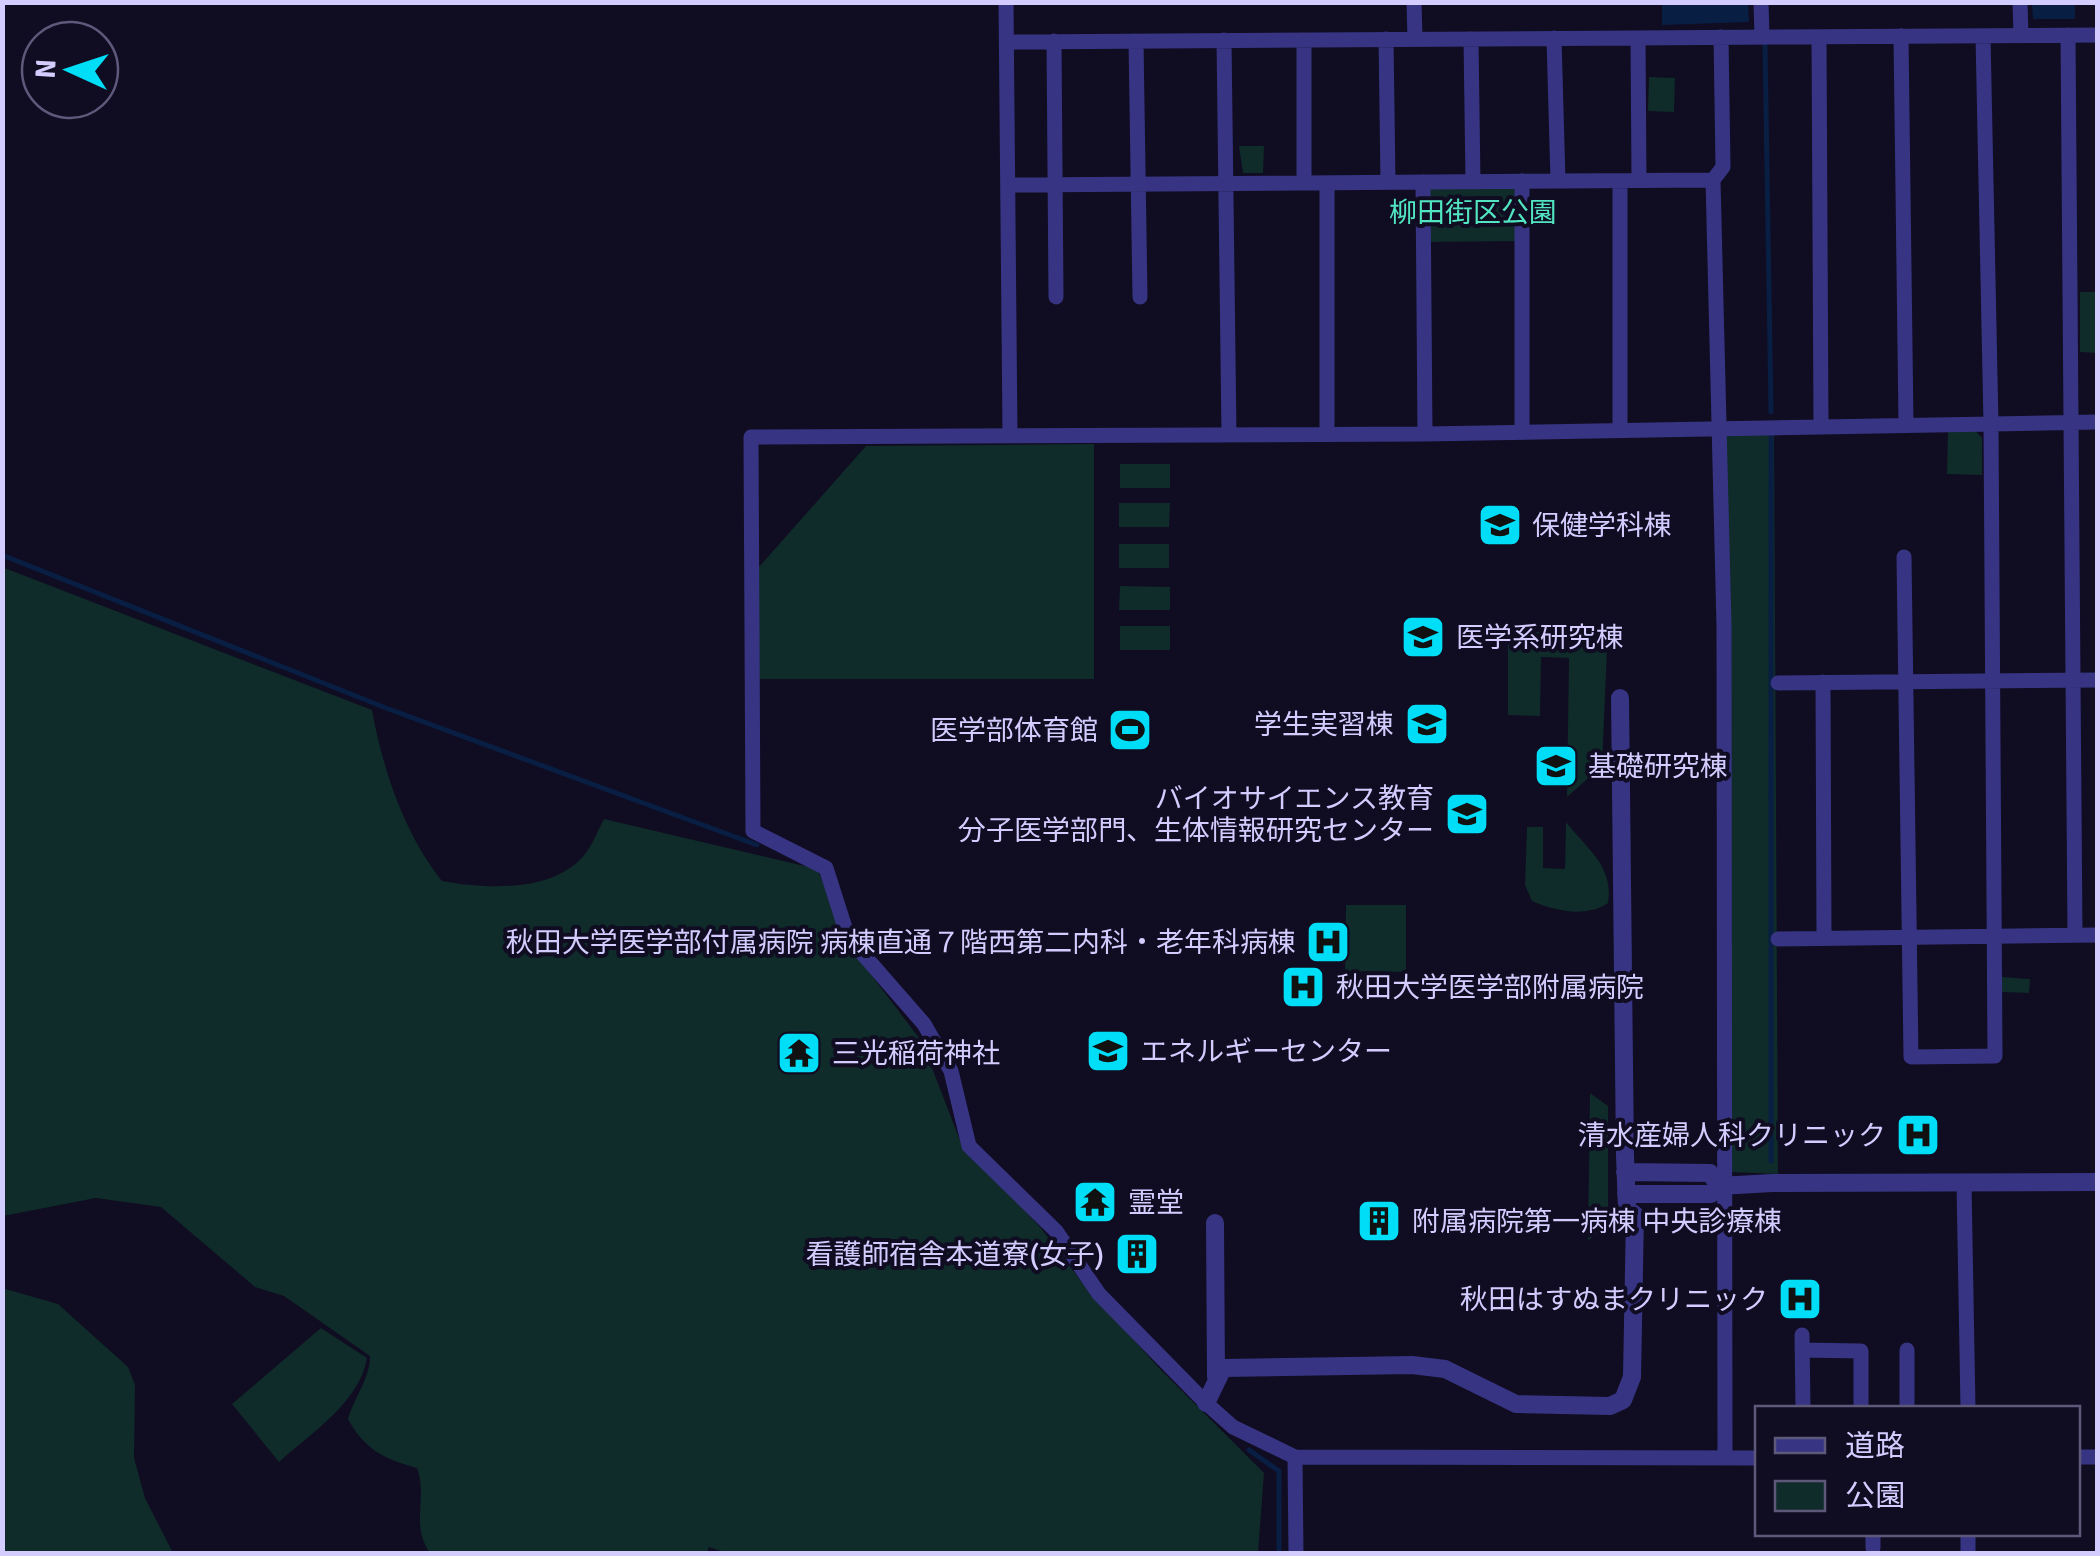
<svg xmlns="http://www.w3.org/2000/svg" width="2100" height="1556" font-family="Signika,'Noto Sans JP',sans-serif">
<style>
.green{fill:#0f2b2a}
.water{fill:#091e43}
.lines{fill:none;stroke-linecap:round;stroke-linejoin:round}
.stream{stroke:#091e43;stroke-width:5}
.minor{stroke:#373483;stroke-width:15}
.tertiary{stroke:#373483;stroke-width:18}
.labels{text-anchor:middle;stroke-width:8;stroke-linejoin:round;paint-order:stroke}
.park-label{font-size:28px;fill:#52e5c1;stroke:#100c21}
.poi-label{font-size:28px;fill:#d2ccff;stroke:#100c21;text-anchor:start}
</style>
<rect width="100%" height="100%" fill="#100c21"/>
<path class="green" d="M1649,77l26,1 -1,34 -26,-1z
M1239,146h25l-1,27h-20z
M1522,181v60l-98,1 -1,-60z
M2080,292h17v61l-17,-1z
M1719,426h55l4,748 -49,-2z
M1948,430h27l7,8v37l-35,-1z
M1094,444v235h-338l3,-112 107,-121z
M1120,464h50v24h-50z
M1119,503h51l-1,24h-50z
M1119,544h50v24h-50z
M2,567l370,143c11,60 32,123 70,171 44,8 112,12 143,-27 8,-10 13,-24 19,-35l213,50 40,87 65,86 39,101 80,85 43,57 76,84 104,104 -6,80 -528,1 -21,-7 -3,7 -276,-1c-20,-28 -2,-55 -13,-85 -33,-9 -53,-19 -69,-49 7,-23 22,-41 22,-63l-86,-60 -29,-9 -94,-80 -65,-9 -93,18z
M1120,586l50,1v23h-51z
M1120,626h50v24h-50z
M1518,632h68l21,17 -5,117 -35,31 2,-139 -28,-1 -1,59 -32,-1v-76z
M1566,822c21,27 48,44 42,81 -22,15 -53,8 -76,-2l-7,-16 2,-58h16v41l22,1z
M1346,905h60v67l-61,-1z
M2002,977l28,2 -1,14 -27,-1z
M1590,1093l18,13v117l-20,18z
M2,1288l56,16 70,63 7,18 -1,73 11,40 28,55h-170z
M321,1328l46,30c-7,44 -56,75 -88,104l-47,-58z"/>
<path class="water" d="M1662,3h86l1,19 -87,3z
M2032,3h43v16h-42z"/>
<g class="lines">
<path class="stream" d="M1765,45l6,367
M1771,429v732
M2,555l384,153 371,137
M1249,1450l30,21v83"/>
<path class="minor" d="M1006,2l4,433
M1414,2l1,37
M1761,2l1,35
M2020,2l1,33
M2068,35l7,900
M1901,36l5,388
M1819,37l2,388
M1554,38l4,143
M1638,38l1,142
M1386,39l2,143
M1471,39l2,143
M1224,40l5,395
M1304,40v143
M1054,41l2,256
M1136,41l4,256
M1007,42l1091,-7
M1713,180l10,-13 -2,-130
M1620,181v249
M1423,182l2,252
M1008,185l705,-5 11,446 1,831
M1522,431v-250
M1327,433v-250
M1904,557l7,500 84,-1 -4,-632 -8,-388
M1823,682l1,256
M1778,683l320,-3
M1778,939l320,-4
M1964,1183l4,225
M1802,1335l1,73
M1802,1350l59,1v57
M1907,1408v-58
M1295,1457l1,97
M2078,1457h20
M1758,1458l-463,-1 -62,-30 -27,-24 -107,-109 -43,-63 -87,-85 -18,-75 -27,-47 -76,-87 -22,-69 -73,-37 -2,-394 674,-3 673,-12
M1873,1548v-14
M1968,1554v-20"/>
<path class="tertiary" d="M1625,1172l85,1 9,13
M1626,1194h85l8,-8 53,-3 326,-1
M1215,1223l1,154
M1206,1403l17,-35 189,-3 33,4 71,35 94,2 13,-6 9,-23 3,-162 -8,-6 -2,-53 -5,-458"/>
</g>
<defs>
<symbol id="university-square" viewBox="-11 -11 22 22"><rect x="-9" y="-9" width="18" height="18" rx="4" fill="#00ddf7" stroke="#100c21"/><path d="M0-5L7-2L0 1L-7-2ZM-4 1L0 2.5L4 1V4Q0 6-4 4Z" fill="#111"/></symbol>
<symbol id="stadium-square" viewBox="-11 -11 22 22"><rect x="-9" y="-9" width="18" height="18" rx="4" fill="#00ddf7" stroke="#100c21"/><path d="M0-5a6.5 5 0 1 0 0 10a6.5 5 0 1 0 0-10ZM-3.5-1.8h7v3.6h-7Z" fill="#111"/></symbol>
<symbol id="hospital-square" viewBox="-11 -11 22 22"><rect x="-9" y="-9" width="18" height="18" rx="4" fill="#00ddf7" stroke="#100c21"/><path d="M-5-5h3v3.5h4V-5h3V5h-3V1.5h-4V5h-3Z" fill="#111"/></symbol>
<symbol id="temple-square" viewBox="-11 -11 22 22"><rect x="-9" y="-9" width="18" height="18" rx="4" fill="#00ddf7" stroke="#100c21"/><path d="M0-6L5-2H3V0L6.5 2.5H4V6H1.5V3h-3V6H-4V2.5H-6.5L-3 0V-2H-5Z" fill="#111"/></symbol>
<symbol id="building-square" viewBox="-11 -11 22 22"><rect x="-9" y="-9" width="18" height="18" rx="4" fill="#00ddf7" stroke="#100c21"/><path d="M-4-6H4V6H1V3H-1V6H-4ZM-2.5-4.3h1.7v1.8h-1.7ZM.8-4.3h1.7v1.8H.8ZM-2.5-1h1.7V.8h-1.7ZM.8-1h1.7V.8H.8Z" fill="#111"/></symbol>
</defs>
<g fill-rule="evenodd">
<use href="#university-square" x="1475" y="500" width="50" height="50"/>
<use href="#university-square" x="1398" y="612" width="50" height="50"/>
<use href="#university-square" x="1402" y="699" width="50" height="50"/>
<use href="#stadium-square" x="1105" y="705" width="50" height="50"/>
<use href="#university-square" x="1531" y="741" width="50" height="50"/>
<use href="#university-square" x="1442" y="789" width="50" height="50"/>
<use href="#hospital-square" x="1303" y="917" width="50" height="50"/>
<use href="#hospital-square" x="1278" y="962" width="50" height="50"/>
<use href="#university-square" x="1083" y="1026" width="50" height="50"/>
<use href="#temple-square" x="774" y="1028" width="50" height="50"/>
<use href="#hospital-square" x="1893" y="1110" width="50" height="50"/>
<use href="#temple-square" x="1070" y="1177" width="50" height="50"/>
<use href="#building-square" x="1354" y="1196" width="50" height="50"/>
<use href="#building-square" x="1112" y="1229" width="50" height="50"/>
<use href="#hospital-square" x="1775" y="1274" width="50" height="50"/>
</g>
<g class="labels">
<g class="park-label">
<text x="1473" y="222">柳田街区公園</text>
</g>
<g class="poi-label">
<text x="1532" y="535">保健学科棟</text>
<text x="1456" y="647">医学系研究棟</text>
<text x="1394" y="734" text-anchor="end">学生実習棟</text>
<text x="1098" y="740" text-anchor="end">医学部体育館</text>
<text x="1588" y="776">基礎研究棟</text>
<text x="1434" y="808" text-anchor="end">バイオサイエンス教育<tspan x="1434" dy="32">分子医学部門、生体情報研究センター</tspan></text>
<text x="1296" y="952" text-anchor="end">秋田大学医学部付属病院 病棟直通７階西第二内科・老年科病棟</text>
<text x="1336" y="997">秋田大学医学部附属病院</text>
<text x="1140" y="1061">エネルギーセンター</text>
<text x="832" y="1063">三光稲荷神社</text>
<text x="1886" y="1145" text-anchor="end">清水産婦人科クリニック</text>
<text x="1128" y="1212">霊堂</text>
<text x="1412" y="1231">附属病院第一病棟 中央診療棟</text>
<text x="1104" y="1264" text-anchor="end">看護師宿舎本道寮(女子)</text>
<text x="1768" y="1309" text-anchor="end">秋田はすぬまクリニック</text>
</g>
</g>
<rect width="2100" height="1556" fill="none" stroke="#d2ccff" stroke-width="10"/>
<rect x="1755" y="1406" width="325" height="130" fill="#100c21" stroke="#5e597a" stroke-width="2.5"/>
<rect x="1775" y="1438" width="50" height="15" fill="#373483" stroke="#5e597a" stroke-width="2.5"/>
<text x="1845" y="1456" font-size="30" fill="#d2ccff">道路</text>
<rect x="1775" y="1481" width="50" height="30" fill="#0f2b2a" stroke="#5e597a" stroke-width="2.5"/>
<text x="1845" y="1506" font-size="30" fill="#d2ccff">公園</text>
<g transform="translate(70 70) rotate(273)"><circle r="48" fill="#100c21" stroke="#5e597a" stroke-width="2.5"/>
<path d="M0-8L18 38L0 25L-18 38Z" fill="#00ddf7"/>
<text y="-15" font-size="28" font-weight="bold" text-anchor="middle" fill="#d2ccff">N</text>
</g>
</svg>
